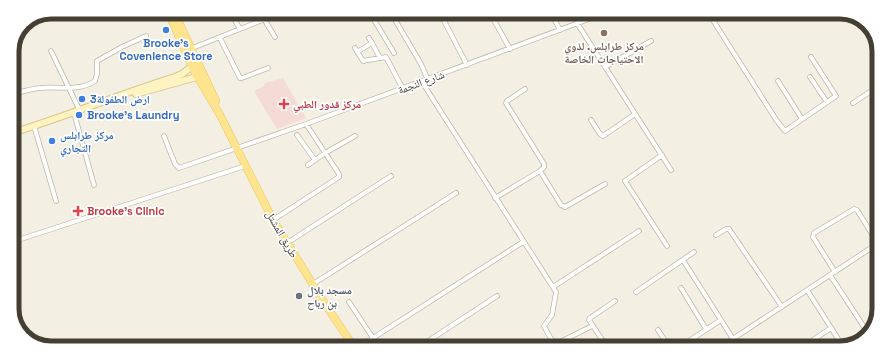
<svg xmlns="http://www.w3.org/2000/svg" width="891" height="360" font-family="'Space Grotesk','Noto Naskh Arabic',sans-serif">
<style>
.medical{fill:#f5dbd5}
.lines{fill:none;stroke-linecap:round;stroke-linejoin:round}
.street-casing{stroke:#bfb7a5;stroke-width:5.5}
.secondary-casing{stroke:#d6c78f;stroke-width:8}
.primary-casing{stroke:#ecc658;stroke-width:8}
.street{stroke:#fff;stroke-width:4}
.secondary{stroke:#fff3c1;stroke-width:6}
.primary{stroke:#ffe490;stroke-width:7}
.shop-dot{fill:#3f7fe0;stroke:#fff;stroke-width:1.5}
.education-dot{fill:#8d6e63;stroke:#fff;stroke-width:1.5}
.health-dot{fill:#e0444e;stroke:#fff;stroke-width:1.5}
.worship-dot{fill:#6b7280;stroke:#fff;stroke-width:1.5}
.labels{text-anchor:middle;stroke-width:3.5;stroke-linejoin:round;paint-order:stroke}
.shop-label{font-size:11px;font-weight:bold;fill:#366cbe;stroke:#fff;text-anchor:start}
.education-label{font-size:11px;font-weight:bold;fill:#785e54;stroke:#fff}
.street-label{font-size:11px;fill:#453f33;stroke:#fff}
.health-label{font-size:11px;font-weight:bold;fill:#be3a42;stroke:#fff;text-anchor:start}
.worship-label{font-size:11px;font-weight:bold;fill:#5b616d;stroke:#fff;text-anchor:start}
.rim{fill:none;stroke:#453f33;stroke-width:5}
</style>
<rect width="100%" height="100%" fill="#f3efe3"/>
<path class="medical" d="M283,78l23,40 -29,11 -23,-38 10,-5 1,-3z"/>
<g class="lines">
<defs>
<path id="street" d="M65,12l2,5h12
M112,12l2,5
M230,12l10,17
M370,13l24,40
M440,13l27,52
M490,13l20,36
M551,13l9,17
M709,14l68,107 8,10 51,-35 -25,-39
M394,18l27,46 7,16
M264,19l11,18
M577,23l94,147
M867,24l7,13
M220,38l20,40h2l26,-10
M372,43l8,15
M355,48l8,13 23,-4 17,32
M190,49l90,-36
M51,51l29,60
M357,52l15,-9 -3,-5
M605,67l46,-26
M810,77l17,25
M778,81l24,38
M422,82l134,210 -4,23 -8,11c4,6 6,16 14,17l34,-17
M12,94c9,-2 19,-5 28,-6 19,-2 38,4 55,-7l2,-7v-13l25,-14 24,-11
M853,103l26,-17
M74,113l20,72
M591,120l9,14 3,2 32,-22
M34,126l22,75
M876,132l2,3
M297,135l18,25
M164,136l11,28 4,4 127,-44 299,-111
M662,155l-37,26 42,65
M308,165l17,-12 30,-17
M540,171l21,34 4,2 40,-23
M495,198l45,-27 4,-4v-3l-38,-61 1,-2 18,-12
M273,220l66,-43v-3l-33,-50
M716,235l10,-6h3l53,78
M12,242l233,-76
M287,243l104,-67
M683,260l50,79
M835,272l-22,-35 1,-4 40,-24 3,1 20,32
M830,275l34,52
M313,284l143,-91
M553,287l86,-56
M681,288l25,41
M807,290l35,55v2
M636,292l58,-40
M349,302l24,36
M658,330l12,18
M813,340l18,-12
M359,347l164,-105
M419,347l78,-51
M595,347l9,-6
M607,347l-18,-27 1,-2 25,-17
M678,348l43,-28
M719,348l158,-104"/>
<path id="secondary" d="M136,94l64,-18
M12,133c55,-17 108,-39 163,-56l7,-3 13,-10"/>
<path id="primary" d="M168,12l26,59 26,44 53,105 52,84 29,43
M174,12l42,89"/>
</defs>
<use href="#street" class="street-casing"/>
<use href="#secondary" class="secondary-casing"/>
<use href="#primary" class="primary-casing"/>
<use href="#street" class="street"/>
<use href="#secondary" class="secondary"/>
<use href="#primary" class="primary"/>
</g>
<g class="shop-dot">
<circle cx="166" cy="30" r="4"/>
<circle cx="82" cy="99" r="4"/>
<circle cx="79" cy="115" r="4"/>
<circle cx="52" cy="141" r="4"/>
</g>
<circle class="education-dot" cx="604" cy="33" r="4"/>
<g class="health-dot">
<path d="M282 98h4v4h4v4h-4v4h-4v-4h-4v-4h4z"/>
<path d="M76 205h4v4h4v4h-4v4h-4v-4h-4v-4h4z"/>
</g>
<circle class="worship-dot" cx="299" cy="296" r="4"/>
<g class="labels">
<g class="shop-label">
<text x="166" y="47" text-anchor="middle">Brooke's<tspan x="166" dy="13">Covenience Store</tspan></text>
<text x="90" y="103">ارض الطفولة3</text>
<text x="87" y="119">Brooke's Laundry</text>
<text x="60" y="139">مركز طرابلس<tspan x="60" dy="13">التجاري</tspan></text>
</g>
<g class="education-label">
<text x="604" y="50">مركز طرابلس. لذوي<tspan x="604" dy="13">الاحتياجات الخاصة</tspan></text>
</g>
<g class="street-label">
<text transform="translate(421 82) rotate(-20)" y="4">شارع النجمة</text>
<text transform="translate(282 234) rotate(60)" y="4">طريق المشتل</text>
</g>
<g class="health-label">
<text x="293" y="108">مركز قدور الطبي</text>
<text x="87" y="215">Brooke's Clinic</text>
</g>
<g class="worship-label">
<text x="307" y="294">مسجد بلال<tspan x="307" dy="13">بن رباح</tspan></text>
</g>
</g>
<path d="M0 0H891V360H0ZM51 19H840A32 32 0 0 1 872 51V309A32 32 0 0 1 840 341H51A32 32 0 0 1 19 309V51A32 32 0 0 1 51 19Z" fill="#fff" fill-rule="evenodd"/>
<path class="rim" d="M51 19H840A32 32 0 0 1 872 51V309A32 32 0 0 1 840 341H51A32 32 0 0 1 19 309V51A32 32 0 0 1 51 19Z"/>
</svg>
